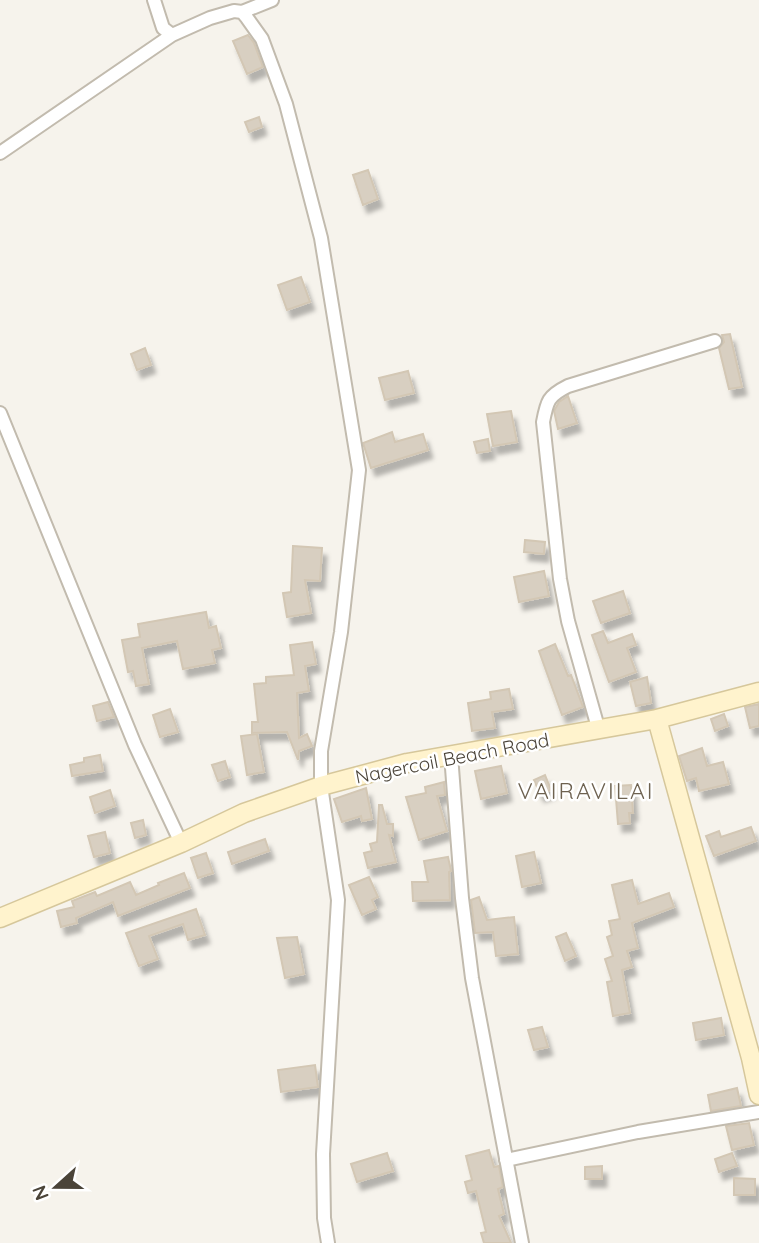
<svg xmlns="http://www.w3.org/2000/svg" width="759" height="1243" font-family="Quicksand,sans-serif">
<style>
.building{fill:#d8cfc1;stroke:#d3c7b4;stroke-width:2;filter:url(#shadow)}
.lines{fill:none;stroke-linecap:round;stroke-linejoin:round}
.street-casing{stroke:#c2bbae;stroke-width:16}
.secondary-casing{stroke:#d6c79b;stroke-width:21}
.street{stroke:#fff;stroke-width:12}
.secondary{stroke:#fff3cd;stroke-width:18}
.labels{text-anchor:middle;stroke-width:5;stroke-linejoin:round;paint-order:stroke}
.street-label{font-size:19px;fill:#4b4439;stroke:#fff}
.quarter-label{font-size:23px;letter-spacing:2px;fill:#6e6250;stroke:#fff}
</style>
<defs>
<filter id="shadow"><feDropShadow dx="4.5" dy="8" stdDeviation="2" flood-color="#0004"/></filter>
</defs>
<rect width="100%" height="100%" fill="#f6f3ec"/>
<path class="building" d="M248,35l6,8 9,24 -16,7 -14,-33z
M259,117l3,10 -13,5 -4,-10z
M368,170l10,29 -15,6 -10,-30z
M301,277l9,25 -23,8 -9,-25z
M730,334l12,53 -13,2 -10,-41 5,-6 -2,-7z
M145,348l6,17 -14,5 -6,-16z
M408,371l6,22 -29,7 -6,-22z
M568,396l9,27 -19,6 -4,-18 5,-9z
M511,411l6,31 -24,4 -6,-32z
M392,432l3,10 28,-8 5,16 -57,18 -8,-25z
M488,439l2,12 -13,2 -3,-11z
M525,540l20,2 -1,12 -20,-2z
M293,546l29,2 -2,33 -15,-1 6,33 -24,4 -4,-24 8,-1z
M544,571l5,25 -30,6 -5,-25z
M623,591l7,22 -29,10 -8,-22z
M206,612l3,16 7,-2 5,22 -9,2 3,13 -32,6 -6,-28 -35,7 7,36 -13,2 -3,-15 -5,1 -6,-32 18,-3 -2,-13z
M603,631l5,12 24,-9 4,11 -9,3 9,24 -27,10 -17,-47z
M312,642l4,22 -11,2 4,25 -12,2 2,45 8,-4 5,12 -13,5 -1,9 -11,-28 -35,1v-11h6l-4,-38 12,-1v-6l28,-2 -4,-30z
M555,644l13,32 3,-1 12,32 -21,8 -23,-64z
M647,677l4,26 -15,3 -6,-24z
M509,689l4,20 -21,3 3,16 -23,3 -4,-28 23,-4 -1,-7z
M108,702l6,15 -17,4 -4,-15z
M759,704v22l-9,2 -5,-21z
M170,709l8,23 -18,5 -7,-22z
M724,714l4,12 -13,5 -4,-12z
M257,734l7,38 -17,3 -6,-39z
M702,748l5,18 16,-4 6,22 -30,7 -3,-13 -9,3 -8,-25z
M100,755l3,16 -31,5 -2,-11 14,-3v-4z
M225,761l5,16 -12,4 -6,-16z
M501,766l6,27 -26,6 -6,-28z
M545,775l6,15 -11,4 -6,-14z
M444,782l1,13 -8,1 10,35 -28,9 -13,-43 20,-4 -1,-6z
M631,785l2,28h-4l1,10 -12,1 -3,-38z
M366,788l6,31 -10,2 -1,-5 -19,6 -8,-23z
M110,790l5,16 -20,7 -5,-16z
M379,805h3l5,19h6v12l-4,-1 7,27 -28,6 -4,-15 8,-2 -2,-7 7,-2z
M143,820l3,15 -11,3 -4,-15z
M751,827l5,14 -42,15 -8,-20 13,-5 2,6z
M105,832l5,21 -16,4 -6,-21z
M265,839l4,12 -37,13 -4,-12z
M534,852l7,31 -19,4 -6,-31z
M206,853l7,20 -15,5 -7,-20z
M448,857l3,14 -2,1 1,28 -37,1 -1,-19h16l-4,-21z
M184,873l6,15 -72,28 -5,-14 -37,16 1,5 -16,4 -4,-16 17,-4 -2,-6 23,-9 2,4 33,-14 6,13 23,-10 -1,-2z
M369,877l9,20 -6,3 4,9 -14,6 -13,-30z
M632,880l6,24 31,-11 5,14 -42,16 6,25 -11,3 5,16 -10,3 8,43 -17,3 -6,-34 5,-1 -7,-22 8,-3 -6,-19 5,-2 -3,-14 11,-2 -8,-34z
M479,897l8,23 27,-3 4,37 -22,2 -3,-24 -18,1 -4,-33z
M196,909l9,26 -17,5 -5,-16 -34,12 9,23 -19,7 -13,-33z
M566,933l10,23 -11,5 -9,-24z
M297,937l7,37 -19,4 -8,-40z
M721,1018l3,17 -28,5 -3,-17z
M542,1027l6,20 -14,3 -6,-20z
M315,1065l3,22 -37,5 -3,-22z
M737,1088l4,18 -30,5 -3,-16z
M749,1123l5,22 -22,5 -6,-24z
M489,1150l5,17 5,-1 4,21 -5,2 6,25 -5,2 12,27h-27l-3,-10 5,-1 -10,-41 -8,2 -3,-11 7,-2 -6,-24z
M387,1153l6,18 -36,11 -6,-18z
M732,1153l5,13 -18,6 -4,-13z
M602,1166v13h-17v-12z
M734,1178l21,1v16h-21z"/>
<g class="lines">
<defs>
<path id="street" d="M154,0l9,28 9,7 38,-17 24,-7 8,1 5,6 15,21 24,65 35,134 38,232 -18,162 -20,119v35l17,114 -15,254 1,64 4,25
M242,12l30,-12
M0,153l172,-118
M0,413l135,332 46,98
M599,731l-31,-110 -8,-42 -17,-157c4,-21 5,-26 25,-36l147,-45
M451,755l11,143 10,80 50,265
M506,1160l132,-28 121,-20"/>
<path id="secondary" d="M657,719l94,339 8,37
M0,918l181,-75 63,-30 77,-27 86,-23 250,-44 102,-27"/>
</defs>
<use href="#street" class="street-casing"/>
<use href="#secondary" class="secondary-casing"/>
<use href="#street" class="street"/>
<use href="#secondary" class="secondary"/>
</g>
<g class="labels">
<g class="street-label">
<text transform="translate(452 758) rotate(-11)" y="7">Nagercoil Beach Road</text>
</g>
<g class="quarter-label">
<text x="586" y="799">VAIRAVILAI</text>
</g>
</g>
<g transform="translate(56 1187) rotate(249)" stroke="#ffffff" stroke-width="5" paint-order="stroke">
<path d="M0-5L12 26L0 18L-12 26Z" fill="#4b4439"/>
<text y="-10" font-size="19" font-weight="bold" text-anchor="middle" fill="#4b4439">N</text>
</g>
</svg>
